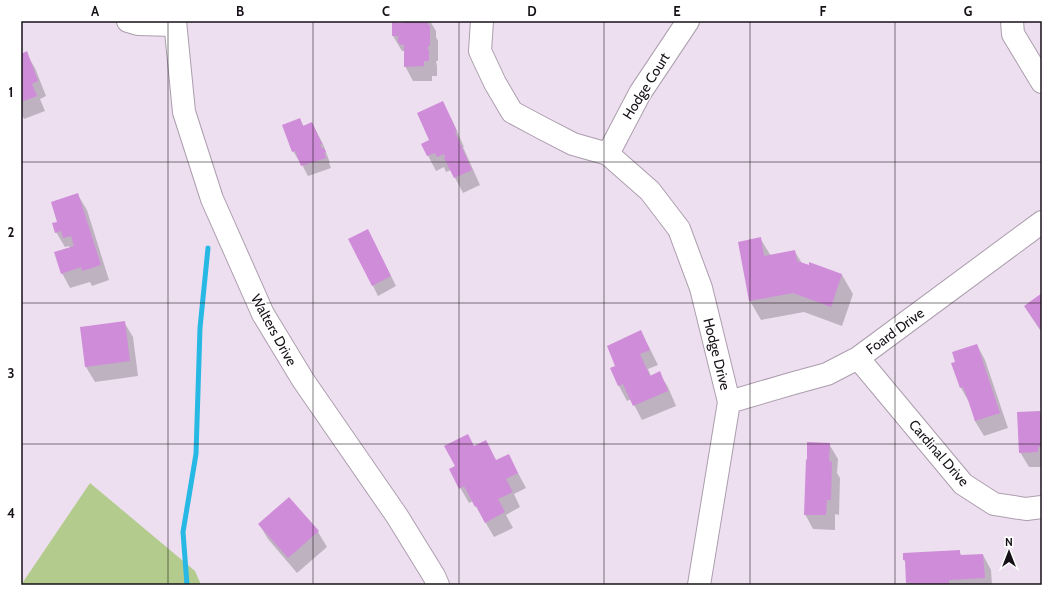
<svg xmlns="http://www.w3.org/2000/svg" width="1063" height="606" font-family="Cabin,sans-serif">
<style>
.green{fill:#b3cb8d}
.shadow{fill:#0003}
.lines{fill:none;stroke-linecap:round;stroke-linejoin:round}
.stream{stroke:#27b9e4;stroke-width:5}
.building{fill:#cf8cd8}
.minor-casing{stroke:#ac9eae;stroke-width:24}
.minor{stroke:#fff;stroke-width:22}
.grid{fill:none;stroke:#161117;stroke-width:1;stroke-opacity:0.55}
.labels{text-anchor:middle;stroke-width:3;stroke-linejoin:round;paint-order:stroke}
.street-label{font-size:14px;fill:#161117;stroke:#fff}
.neatline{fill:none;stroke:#161117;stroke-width:1.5}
.grid-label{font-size:13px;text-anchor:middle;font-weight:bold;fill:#161117}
</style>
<rect width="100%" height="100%" fill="#eedff0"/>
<path class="green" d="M90,483l105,88 6,14h-180z"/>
<path class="shadow" d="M404,21h26l6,10v6l2,4v20h-2l1,5v10h-5v5h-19l-8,-15v-15h-3l-9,-15 11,-12z
M21,50l2,4 3,-1 9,15 11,28 -6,3 5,12 -21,8 -3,-6z
M451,118l13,29h-1l17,38 -17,8 -12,-23 -5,2 -2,-5 -8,4 -14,-27 9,-4z
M300,119l4,8 8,-4 11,21 7,19h-1l2,5 -23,8 -8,-15h-1l-6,-10z
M78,195l9,15 22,70 -17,6 -2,-4 -20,6 -8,-15 8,-25 -1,-2 -4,1 -9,-15 2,-10z
M760,238l11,18 24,-4 7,11 40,12 11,19 -11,32 -38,-14 -43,8 -11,-19z
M350,240h23l23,46 -18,10z
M1042,294v39l-8,-12 -9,-14z
M124,322l9,15 5,39 -43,6 -9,-15 -5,-39z
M641,332l8,15 9,18 -10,4 3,7 8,-3 9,14 8,19 -34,14 -11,-21 -4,2 -8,-15 -8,-18 6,-2z
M977,345l8,15 23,68 -24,8 -9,-15 -6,-19 -8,-14 -5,-26z
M1040,412l2,4v51h-13l-9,-15z
M829,444l9,15 -1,14 3,5 -1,37 -4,-1v16l-22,-1 -8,-15 3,-53z
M474,447l23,14 20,10 9,17 -12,6 6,13 -14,8 7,13 -19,9 -21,-36 -4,2 -19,-33 6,-3z
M289,498l29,34 9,15 -30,26 -29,-34 -9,-15z
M959,551l3,5 21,-1 8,15 1,15h-84l-1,-3 -1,-19 -2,-3z"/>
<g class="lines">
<path class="stream" d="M187,585l-4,-53 13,-78 4,-126 8,-80"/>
</g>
<path class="building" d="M403,21h25v4h2v21h-2v4h1v11h-5v5l-20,1v-22h-3l-3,-3v-5l1,-1h-7v-14l11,1z
M27,51l11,30 -6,3 5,12 -16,6v-48z
M443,101l14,30 -2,1 17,38 -18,8 -10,-20 1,-1 -1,-3 -7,3 -2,-4 -8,3 -6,-12 8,-4 -12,-27z
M300,118l3,8 9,-4 10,22h-2l2,5 2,-1 2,4 -2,1 2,5 -25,8 -6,-15 -3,1 -10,-27z
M78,193l23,72 -19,6 -1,-4 -20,7 -7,-22 20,-6 -3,-10 -8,2 -2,-7 -6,2 -3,-10 5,-1 -6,-20z
M368,229l23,47 -19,10 -24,-47z
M761,237l3,19 31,-6 2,11 12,4v-3l33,12 -11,33 -38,-14 -44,8 -11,-59z
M1042,293v34l-2,2 -16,-23z
M125,321l5,40 -45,6 -5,-40z
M641,330l9,20 -10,4 10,22 10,-5 8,20 -35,15 -10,-22 -5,2 -8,-18 5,-2 -8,-20z
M977,344l23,69 -25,8 -8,-24 -4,-10 -3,1 -9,-25 4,-1 -3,-10z
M1040,411l1,6h1v29l-4,1v5l-19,1 -2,-41z
M468,434l6,12 12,-6 10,20 13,-6 9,19 -12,6 7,13 -15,7 7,13 -20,11 -9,-17 -1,1 -11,-21 -5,3 -10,-20 6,-3 -11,-20z
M807,442l23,1 -1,18 3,1 -1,38h-4l-1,15h-22l2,-56 1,1z
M289,497l30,34 -31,27 -30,-34z
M960,550v5l23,-1 2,24 -36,2v5h-38l-1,-3 -4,1 -1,-23h-2v-7z"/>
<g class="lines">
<defs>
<path id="minor" d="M128,21l10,3 37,1
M175,21l9,91 28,87 51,115 40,66 94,136 37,60 4,9
M482,21l-2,30 15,32 17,29 30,16 31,16 35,10 42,37 29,38 22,59 28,114 -30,183
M1012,21l1,13 29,48
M608,154l32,-61 48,-72
M858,358l105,126 31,20 32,5 16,-2
M729,402l65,-19 33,-9 31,-16 184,-136"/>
</defs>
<use href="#minor" class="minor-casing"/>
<use href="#minor" class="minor"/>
</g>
<path class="grid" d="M168,21v564M313,21v564M459,21v564M604,21v564M750,21v564M895,21v564M21,162h1021M21,303h1021M21,444h1021"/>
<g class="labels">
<g class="street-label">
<text transform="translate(646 86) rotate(-58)" y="5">Hodge Court</text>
<text transform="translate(274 330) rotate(61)" y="5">Walters Drive</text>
<text transform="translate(895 331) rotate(-36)" y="5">Foard Drive</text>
<text transform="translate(717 354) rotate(76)" y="5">Hodge Drive</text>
<text transform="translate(939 453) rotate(49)" y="5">Cardinal Drive</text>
</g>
</g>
<rect width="1063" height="606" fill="none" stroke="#ffffff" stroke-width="44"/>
<g transform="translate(1009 552)" stroke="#ffffff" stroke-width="3" paint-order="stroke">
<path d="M0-3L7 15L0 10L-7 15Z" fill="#161117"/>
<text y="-6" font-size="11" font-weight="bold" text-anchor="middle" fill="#161117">N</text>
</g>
<rect x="22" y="22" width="1019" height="562" class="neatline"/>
<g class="grid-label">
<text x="95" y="16">A</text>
<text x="240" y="16">B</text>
<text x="386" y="16">C</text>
<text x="532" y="16">D</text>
<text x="677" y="16">E</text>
<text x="823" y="16">F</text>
<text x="968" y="16">G</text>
<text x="11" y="97">1</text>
<text x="11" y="237">2</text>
<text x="11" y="378">3</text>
<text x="11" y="518">4</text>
</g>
</svg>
